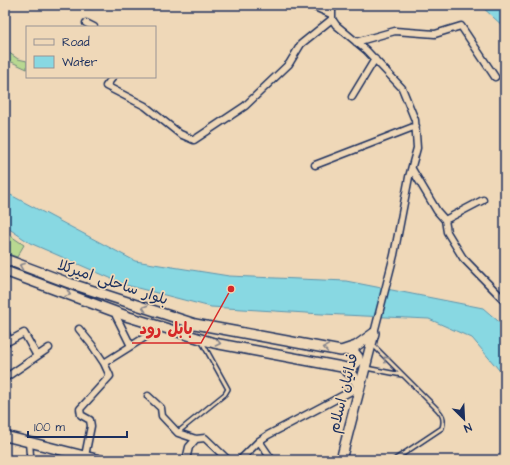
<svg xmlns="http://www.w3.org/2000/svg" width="510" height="465" font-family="'Architects Daughter','Playpen Sans Arabic',sans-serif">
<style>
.green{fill:#b8d891;stroke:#6a8478}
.water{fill:#88d8e2;stroke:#5c94ad}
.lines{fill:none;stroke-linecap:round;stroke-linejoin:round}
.service-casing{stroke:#1b2f5e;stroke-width:6}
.minor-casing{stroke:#1b2f5e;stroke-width:9}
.secondary-casing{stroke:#1b2f5e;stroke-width:12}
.service{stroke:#efd8b8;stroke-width:3}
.minor{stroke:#efd8b8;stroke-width:6}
.secondary{stroke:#efd8b8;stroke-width:9}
.oneway{stroke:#85848b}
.labels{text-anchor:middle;stroke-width:3.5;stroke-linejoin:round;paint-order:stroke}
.street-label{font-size:15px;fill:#1b2f5e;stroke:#efd8b8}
.leader{fill:none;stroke:#d62828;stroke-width:1.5}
.callout-dot{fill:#d62828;stroke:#efd8b8;stroke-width:1.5}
.callout-label{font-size:16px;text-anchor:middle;font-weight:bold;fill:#d62828;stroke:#efd8b8;stroke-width:3.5;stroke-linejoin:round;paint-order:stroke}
</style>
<rect width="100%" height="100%" fill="#efd8b8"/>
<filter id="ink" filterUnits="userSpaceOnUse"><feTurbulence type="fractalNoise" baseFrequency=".025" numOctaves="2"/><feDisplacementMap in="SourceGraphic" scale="8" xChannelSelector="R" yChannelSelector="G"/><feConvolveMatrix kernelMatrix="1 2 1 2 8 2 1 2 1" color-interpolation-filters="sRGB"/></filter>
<g filter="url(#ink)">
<path class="green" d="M5,50l13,9 9,2v8l-22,-10z
M5,232l19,13 -7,12 -12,-4z"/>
<path class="water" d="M480,5h25v23z
M5,192l130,69 94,15 117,5 137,27 22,19v50l-33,-39 -43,-19 -107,-5 -111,-7 -85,-22 -96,-42 -25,-17z"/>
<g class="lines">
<defs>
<path id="service" d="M373,345l62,62c7,7 10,11 7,21l-48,32
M366,368l36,7
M178,432l47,-38 3,-5 -26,-47"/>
<path id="minor" d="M310,5l21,9
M332,5v14l4,6 30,25 36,38 13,32 2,28 -8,29 -15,78 -20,78
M86,23l8,4
M356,42l39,-11 40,3 26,-8 34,51
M113,77l-7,9 39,20 35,28 14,6 51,-34 44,-42 12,-20 31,-25
M352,97l23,-38
M315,165l101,-39
M412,169l25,42 8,9 2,12 16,26 42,43
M445,220l38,-20
M116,316l15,30
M79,329l13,16 12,18
M5,331l4,10 15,-8 13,23
M5,378l44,-30
M148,396l13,12 1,8 16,17 18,6 9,-1 23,22
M259,441l13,19
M29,442l1,13 3,5
M85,456l6,-30 -1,-6 -9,-5 -1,-6 30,-33 -6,-13 43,-27
M186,460l3,-13 7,-8
M240,460l19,-19 9,-6 91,-48"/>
<path id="secondary" d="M5,259l64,24 126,41 146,27 15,-5 18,-13
M5,271l124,46 85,26 128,24 10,8 7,12
M342,367c8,2 11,1 16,-6v-4l-4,-5 -10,-2
M5,436l95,24
M341,460l33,-127"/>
</defs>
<use href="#service" class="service-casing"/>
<use href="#minor" class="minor-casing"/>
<use href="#secondary" class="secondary-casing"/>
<use href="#service" class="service"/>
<use href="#minor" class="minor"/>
<use href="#secondary" class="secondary"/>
</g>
<defs><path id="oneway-chevron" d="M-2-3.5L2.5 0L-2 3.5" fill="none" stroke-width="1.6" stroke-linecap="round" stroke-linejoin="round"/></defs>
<g class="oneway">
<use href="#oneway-chevron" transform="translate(22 266) rotate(-159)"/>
<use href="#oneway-chevron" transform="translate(68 294) rotate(20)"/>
<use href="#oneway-chevron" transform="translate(145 308) rotate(-162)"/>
<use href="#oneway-chevron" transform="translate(218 343) rotate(12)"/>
<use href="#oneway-chevron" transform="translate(326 348) rotate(-170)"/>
<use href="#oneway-chevron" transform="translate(386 359) rotate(-135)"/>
</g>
</g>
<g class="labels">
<g class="street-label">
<text transform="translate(113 282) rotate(18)" y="5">بلوار ساحلی امیرکلا</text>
<text transform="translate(343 393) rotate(-76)" y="5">فدائیان اسلام</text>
</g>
</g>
<path class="leader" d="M231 289L201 343H132"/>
<circle class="callout-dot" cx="231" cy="289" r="4"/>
<g class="callout-label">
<text x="166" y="334">بابل رود</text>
</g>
<rect width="510" height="465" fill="none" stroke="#efd8b8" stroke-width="20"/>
<rect x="10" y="10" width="490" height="445" fill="none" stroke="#1b2f5e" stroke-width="1.5" filter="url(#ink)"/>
<rect x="26" y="26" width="130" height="52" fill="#efd8b8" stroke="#9a9494"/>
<rect x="34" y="39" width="20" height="6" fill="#efd8b8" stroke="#9a9494"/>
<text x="62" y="46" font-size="12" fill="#1b2f5e">Road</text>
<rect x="34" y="56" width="20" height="12" fill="#88d8e2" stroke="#9a9494"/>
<text x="62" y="66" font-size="12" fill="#1b2f5e">Water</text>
<g transform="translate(464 419) rotate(156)" stroke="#efd8b8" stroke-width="3" paint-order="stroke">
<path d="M0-3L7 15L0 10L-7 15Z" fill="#1b2f5e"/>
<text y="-6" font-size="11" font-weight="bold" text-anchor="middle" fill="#1b2f5e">N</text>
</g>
<path d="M28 431v6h99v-6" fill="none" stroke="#1b2f5e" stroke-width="2"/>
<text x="34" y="431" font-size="12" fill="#1b2f5e" stroke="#efd8b8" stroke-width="3" paint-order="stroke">100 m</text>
</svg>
